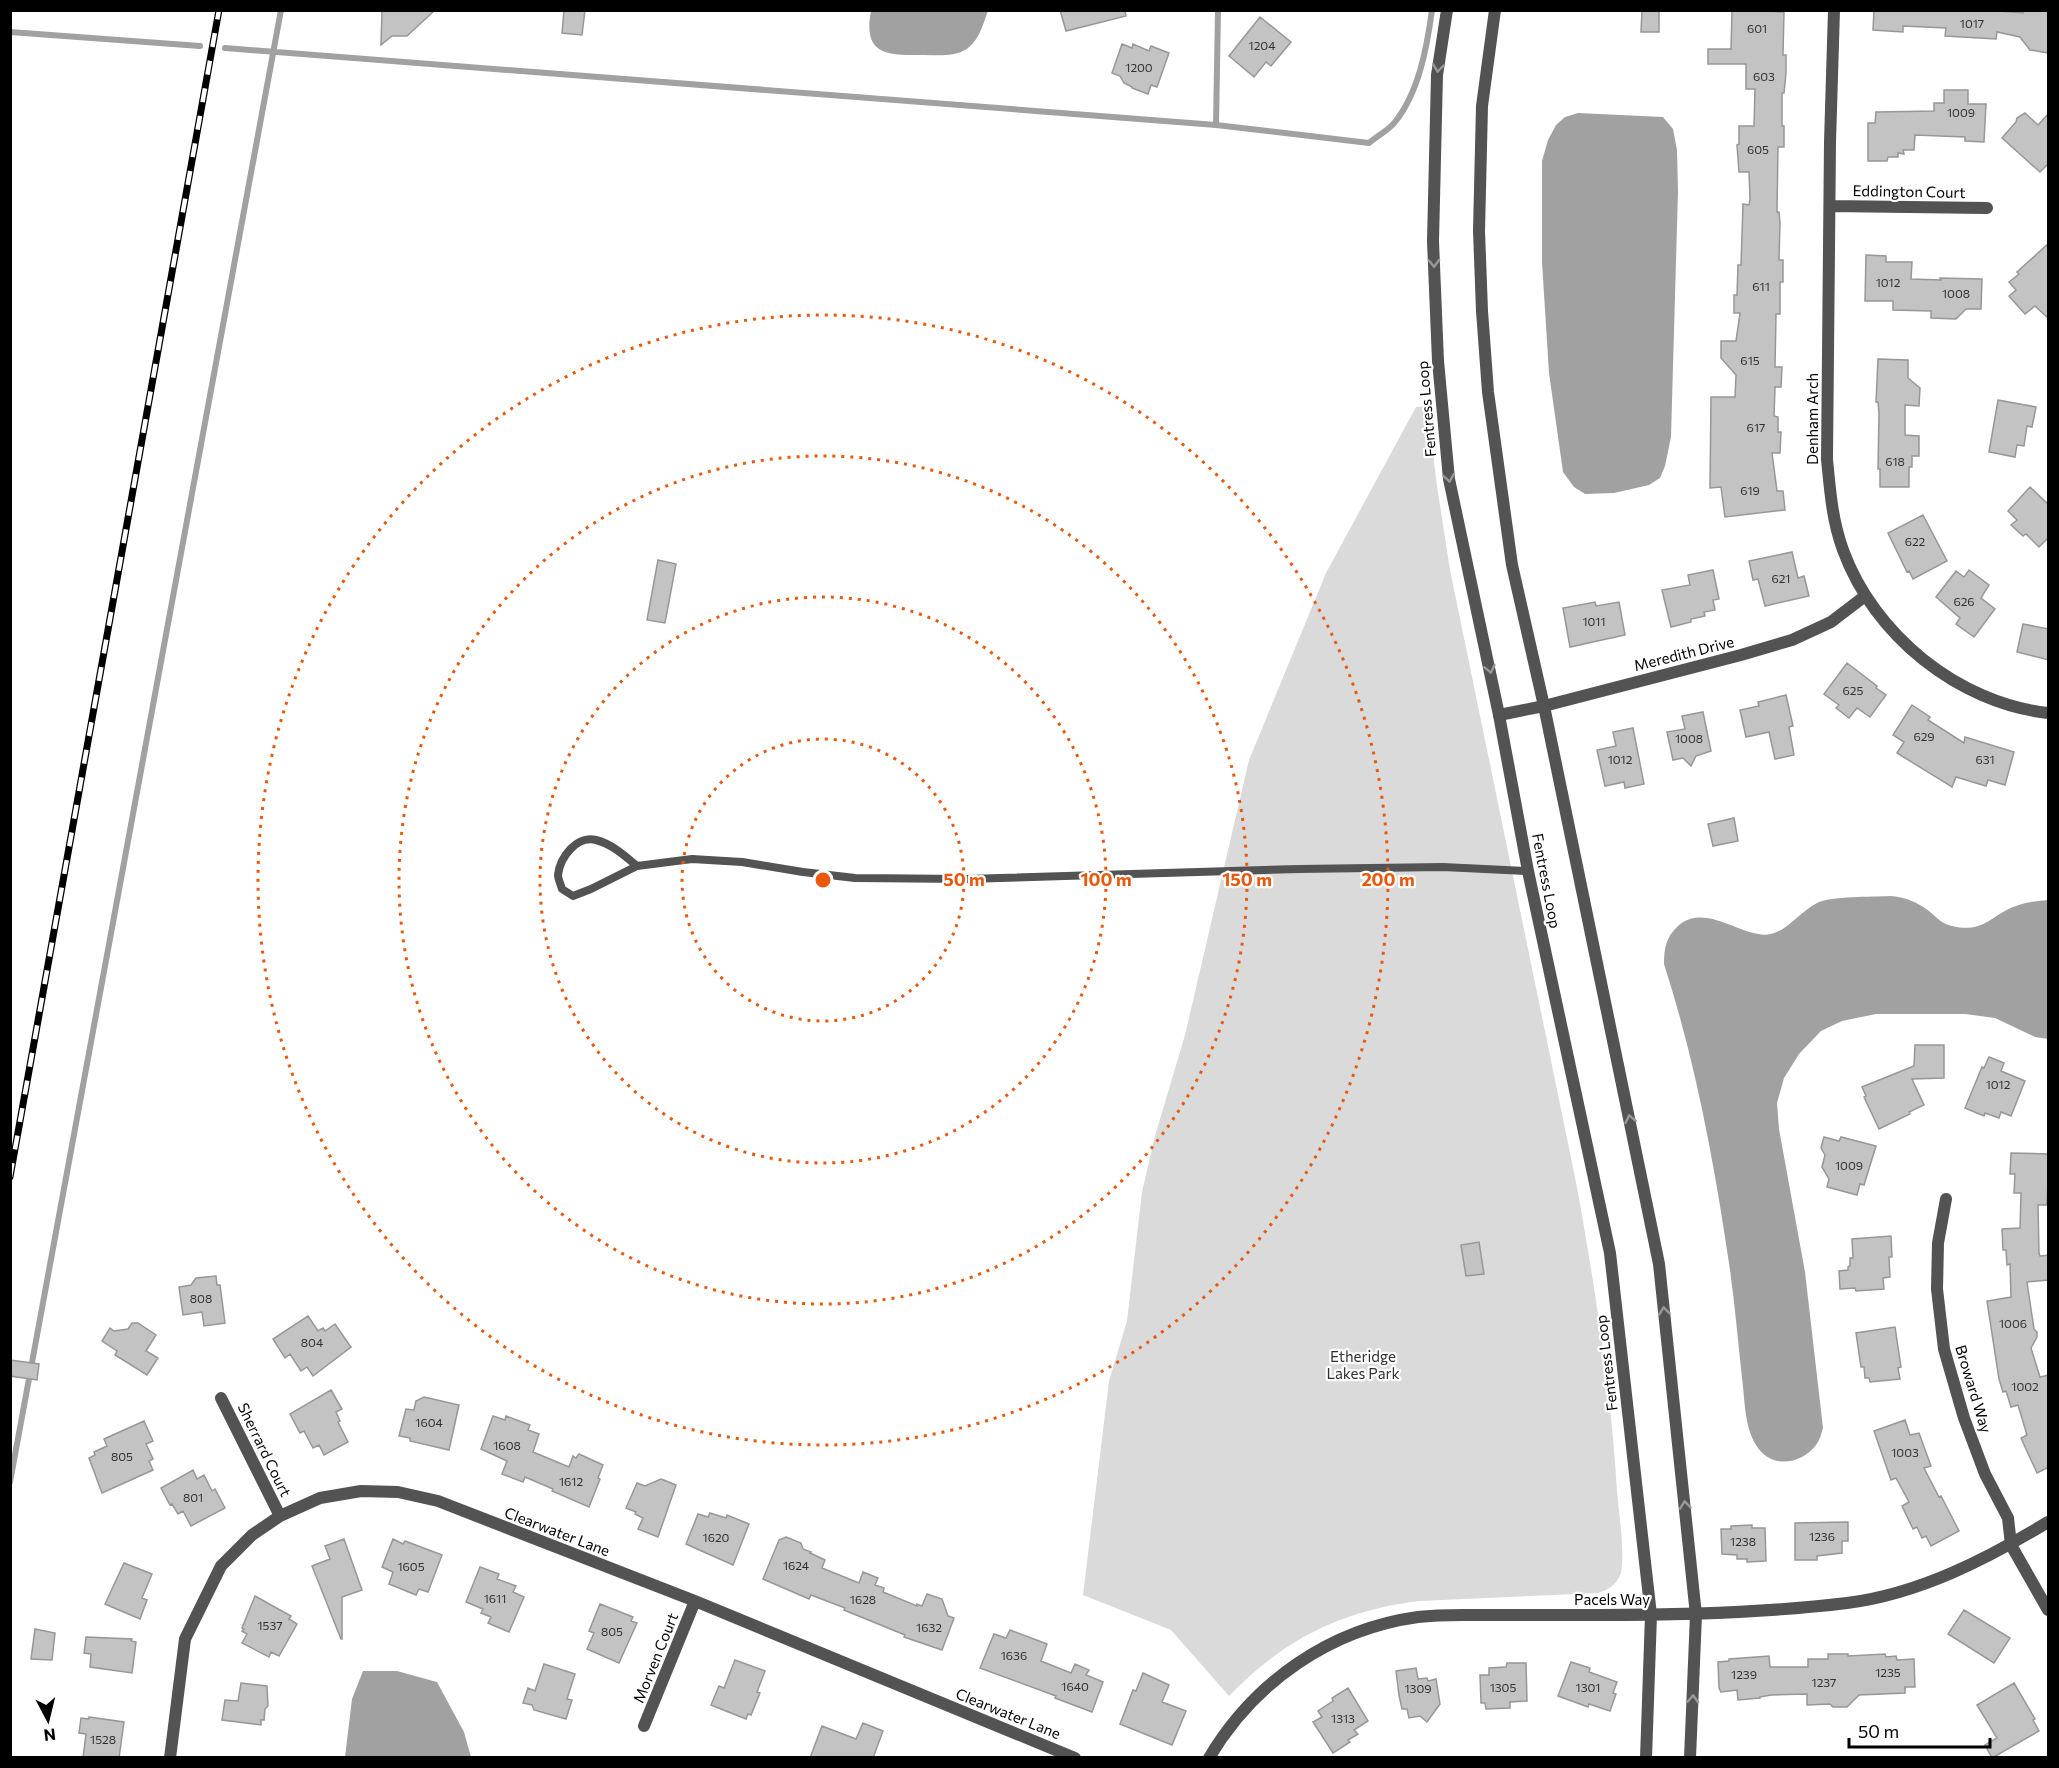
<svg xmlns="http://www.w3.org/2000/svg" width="2059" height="1768" font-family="Commissioner,sans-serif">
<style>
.green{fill:#dadada}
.water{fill:#a1a1a1}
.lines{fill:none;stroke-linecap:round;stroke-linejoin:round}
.stream{stroke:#a1a1a1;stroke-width:6}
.building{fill:#c3c3c3;stroke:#979797;stroke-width:1.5}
.service{stroke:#535353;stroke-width:8}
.minor{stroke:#535353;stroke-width:12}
.tertiary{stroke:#535353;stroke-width:12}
.rail-casing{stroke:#000;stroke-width:7}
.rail{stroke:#fff;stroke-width:4.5;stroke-dasharray:14;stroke-linecap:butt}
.oneway{stroke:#989898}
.ring{fill:none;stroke:#e8590c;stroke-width:3;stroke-dasharray:3 6}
.labels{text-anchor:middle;stroke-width:4.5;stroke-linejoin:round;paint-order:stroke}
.number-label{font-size:12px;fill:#313131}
.street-label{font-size:15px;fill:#000;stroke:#fff}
.park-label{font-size:15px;fill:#313131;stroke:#fff}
.centre{fill:#e8590c;stroke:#fff;stroke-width:3}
.ring-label{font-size:18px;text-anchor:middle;font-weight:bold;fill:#e8590c;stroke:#fff;stroke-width:4.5;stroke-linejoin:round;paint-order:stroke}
</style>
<rect width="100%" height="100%" fill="#fff"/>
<path class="green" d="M1427,406l10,80 13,84 127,617c18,101 34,202 40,304 2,25 8,58 4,82 -5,12 -11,16 -23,20l-179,8c-78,10 -135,38 -190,95l-58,-66 -88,-35 26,-214 18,-60 15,-129 13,-56 30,-101 64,-275 77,-187 90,-166z"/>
<path class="water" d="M871,11v-1l117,1c-5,13 -9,31 -23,39 -12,7 -28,5 -41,5 -34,0 -62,2 -53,-44z
M1578,113l85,4 10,12 4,21 1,41 -7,246 -6,29 -5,12 -11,7 -35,8 -29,1 -11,-7 -11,-15 -14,-99 -7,-111v-101l6,-21 8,-15 9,-8z
M1890,896c15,1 27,6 39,15 7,6 13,13 23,15 32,8 40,-12 64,-20 10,-4 22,-5 32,-6v139l-13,-2 -40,-19 -30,-4h-89l-34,7 -21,10 -22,23 -15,24 -7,25 2,26 26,143 18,156c-2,6 -3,12 -7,17 -15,20 -46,24 -60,0 -12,-20 -11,-45 -14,-67 -4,-36 -7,-72 -12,-108 -15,-103 -34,-207 -66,-306 0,-16 2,-27 14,-38 28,-25 66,14 93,8 17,-4 30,-23 46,-31 14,-7 55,-6 73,-7z
M363,1671h34l40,11 27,50 7,25h-126l7,-58z"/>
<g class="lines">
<path class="stream" d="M10,32l190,14
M225,48l991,77 153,18c8,-7 20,-13 26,-21 24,-30 32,-75 37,-112
M1216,125l2,-115
M10,1482l271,-1472"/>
</g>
<path class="building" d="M382,10h53l-28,26h-15l-11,9z
M564,10h21l-3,25 -20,-2z
M1060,10h65l1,6 -60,15z
M1642,10h17v22h-18z
M1732,10l52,2 -1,43h3v18l-2,20h-2v33h2v21h-6l-1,65h2l1,11 -1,37h4v22h-3v32h-4l-1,53h7l-1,20h-6l-1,29 4,1v15h3l-1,21h-8l5,38h6l2,19 -60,7 -4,-30 -11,1 1,-91h24l1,-22 -15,-17v-17h15l4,-28h-6v-18h3l1,-30h3l2,-61 6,1 1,-6 -1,-27h-10l-2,-27 2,-1v-18h15l1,-37h-9v-25h-38v-15h23z
M1874,10h113l36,3v-3h26v43l-19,-3 -10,-13 -23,-5 -1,7 -51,-3 1,-8 -43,-2v6l-30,-2z
M1260,17l31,25 -20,24 -5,-4 -12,15 -25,-21z
M1122,44l10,4 1,-4 16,7 2,-5 18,7 -12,34 -6,-2 -3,9 -16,-6v-1l-8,-4 -4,-7 -8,-3z
M1944,90h24v14h18l-2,38 -19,-1v-4l-50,-2 -1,15h-11l1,4 -6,-1v4h-10l-1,4h-19v-38h7l1,-11 58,-1v-8h10z
M2025,113l13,12 11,-12v50l-9,9 -38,-34 14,-16 1,-4z
M2049,243v76l-14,-13 -10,8 -16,-18 7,-6 -7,-8 10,-8 -2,-2z
M1866,255l20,1v6h26l-1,17 30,1 -1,-2 42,1 -1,30h-15l-10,10 -25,-1v-7l-38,-1v-9h-28z
M1878,359l30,1v18l12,10 -1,18 -14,-1v30l14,1v20h-7v11h-3v20h-29v-18h-2l1,-56 -1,-11h-2z
M1998,400l38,7 -4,20 -5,-1 -3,20 -7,-1 -2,12 -26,-5z
M2030,487l19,18v32l-10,10 -13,-13 -3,2 -12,-11 6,-5 -9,-9z
M1923,515l24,46 -34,18 -4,-8 -2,1 -19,-39z
M1792,552l6,26 6,-2 5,20 -44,10 -7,-27 -5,1 -4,-19z
M658,560l18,4 -11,59 -18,-3z
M1713,570l6,29 -6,1 2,10 -11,2 1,4 -14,3v3l-20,5 -9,-37 28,-5 -2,-10z
M1969,570l20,15 -8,13 14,11 -21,28 -18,-13 4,-6 -24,-21 20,-26 8,6z
M1595,602l1,4 23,-4 6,33 -55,12 -7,-39z
M2023,624l26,5v31l-32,-8z
M1847,663l30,23 -1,2 10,7 -16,22 -13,-9 -8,10 -13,-10 3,-3 -15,-11z
M1786,695l7,31 -4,1 5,28 -19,4 -6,-27 -23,5 -6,-27 19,-4 -1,-4z
M1912,705l18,12 -2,3 36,23 1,-6 49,15 -9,33 -17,-5 -2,6 -30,-9 -4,10 -55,-34 7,-11 -11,-7z
M1703,712l8,39 -15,5 -5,10 -8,-8 -10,2 -6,-28 18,-3 -3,-13z
M1633,728l11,56 -19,4 -1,-6 -19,4 -8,-36 19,-4 -3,-14z
M1734,818l4,23 -25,5 -5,-22z
M1915,1045h29v33l-32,1 12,26 -15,7 1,2 -31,15 -15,-32 2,-1 -4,-9 52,-21z
M1989,1057l15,6 -3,8 24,10 -14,35 -10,-4 -2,6 -14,-5 -1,3 -19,-8 17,-41 2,1z
M1824,1137l15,4 2,-4 35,9 -12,39 -4,-1 -3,11 -30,-8 2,-8 -7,-12 3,-12 -4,-7z
M2011,1153l38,1 -2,51h-9l1,48 1,3 9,-1v25l-22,2 7,47 3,3v5l-6,11 9,29 9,-2v92l-12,6 -16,-35 6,-3 -9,-30 -7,2 -5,-16 -3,1 -4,-13 -12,-78 24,-4 -1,-33 -3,1 -1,-15h-3l-1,-21 18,-1 1,-35h-7l1,-19h-5z
M1891,1236l1,21h-3l1,20 -7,1 1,11 -28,2 -1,-3 -15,1 -1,-18 9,-1v-3l2,-1v-8h3l-1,-19z
M1479,1242l5,32 -18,2 -5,-31z
M216,1276l1,9h3l5,38 -21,3 -2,-14 -19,3 -4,-28 12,-2 5,-7z
M308,1316l10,15 5,-3 2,3 10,-7 16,23 -38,29 -6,-9 -6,4 -11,-17 -5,4 -12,-19z
M132,1323h6l18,12 -10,16 12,7 -11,17 -32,-20 2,-4 -15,-10 8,-13 4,3 14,-2z
M1895,1327l6,40 -3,1 2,11 -30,3 -1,-4h-4l-1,-11h-3l-5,-34z
M10,1360l29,4 -2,16 -27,-4z
M331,1390l11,19 -6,3 4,9 -2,1 10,20 -24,13 -5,-10 -6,3 -9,-17 -4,2 -10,-19z
M424,1397l35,8 -10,45 -39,-9v-3l-11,-2 7,-27 8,1 2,-9z
M493,1416l12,4 1,-4 24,9 -2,5 11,4 -6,18 36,15 4,-11 3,2 3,-4 24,11 -5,13 2,1 -11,28 -37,-16 1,-2 -28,-12 -2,5 -21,-8 5,-13 -26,-12z
M1905,1420l5,15 9,-2 12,33 -7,2 15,29 2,-1 18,35 -28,15 -5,-10 -4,2 -5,-11 -4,2 -11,-23 7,-4 -13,-24 -5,2 -17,-49z
M144,1421l9,20 -7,3 7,15 -4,2 4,9 -51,23 -13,-35 6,-3 -1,-3 13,-6 -3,-7z
M193,1470l4,9 7,-4 8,16 3,-2 10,19 -34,18 -8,-15 -5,3 -6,-10 -2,1 -9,-17z
M661,1479l15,6 -18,52 -20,-8 5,-11 -8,-4 1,-2 -10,-4 11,-25 8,3z
M710,1513l16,5 1,-3 22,9 -16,41 -47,-21 12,-30 10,3z
M1848,1522v19h-6v12l-25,3v4h-22v-37z
M1752,1525v3h13l1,33 -19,1v-3h-10v-4l-15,-1 -1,-25h10v-3z
M786,1537l15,6 2,6 8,3 -1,1 15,7 -3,8 37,15 4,-11 15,6 -3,7 9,3 -1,4 34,14v-2l5,2 5,-12 15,5 6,17 6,2 -12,32 -38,-13 1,-2 -61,-25 1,-2 -34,-13 -2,4 -46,-20 16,-39z
M344,1539l18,51 -20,7v42h-1l-29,-73 18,-7 -5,-13z
M393,1539l10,5 2,-3 37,14 -14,37 -9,-3 -3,6 -27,-11 4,-12 -11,-5z
M124,1563l28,11 -10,24 5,2 -7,19 -35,-15z
M480,1567l19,7 -2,5 19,7 -3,6 11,5 -15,35 -21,-9 3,-6 -10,-4 2,-4 -17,-7z
M255,1596l36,20 -2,3 8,5 -18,32 -8,-4 -2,5 -27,-14 5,-9 -5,-3 2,-2 -2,-1z
M600,1604l33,13 -2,4 6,2 -18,40 -32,-14 7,-16 -5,-2z
M1964,1610l46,28 -16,25 -46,-29z
M35,1629l20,4 -3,27 -21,-1z
M1010,1630l37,14 -6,17 30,12 4,-9 14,6 -3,5 17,7 -11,30 -37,-14 1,-2 -76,-28 14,-34 12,4z
M86,1637l46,2 -1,2 5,1 -4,31 -42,-6 1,-13 -7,-1z
M1828,1654h20v2l37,-2 1,3 10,-1 1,4 17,-1 1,28h-10v6l-46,2 -12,12h-14l-3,-3 -23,1v-11l-36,1 -11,2v1l-22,2 -1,-10 -16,2 -2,-4 -1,-26 11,-1v-2l40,-3 1,11h38v-8h20z
M735,1660l30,11 -8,21 3,1 -9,22 -3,-1 -2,5 -35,-14 8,-19 5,2z
M1571,1662l19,6 -1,4 28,10 -4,11 3,1 -6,17 -21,-7 -1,3 -30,-11z
M1507,1663h19l1,38 -17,1v6l-24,1 -1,-6h-4l-1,-28h9v-7l17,-1z
M544,1664l31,10 -8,25 5,1 -6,19 -32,-9 -2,-5 -9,-2 5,-15 7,3z
M1416,1668l2,11 9,-1 1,3 8,-2 4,25 -13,18 -7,-6 -11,2 -2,-9h-5l-3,-14 -3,-24z
M1143,1673l26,12 -7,17 24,9 -14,34 -52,-21 13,-34 3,1z
M241,1683l26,3 1,20 -3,3 -1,11h-3v5l-39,-5 3,-20 13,1z
M2014,1683l21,36 -2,1 6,11 -47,27 -7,-13 12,-7 -20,-33z
M1348,1688l20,33 -14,9 4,4 -10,6 2,2 -17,11 -20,-31 9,-5 -4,-6 15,-10 -1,-3z
M89,1717l35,5 -5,36h-36l3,-24 -7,-1 2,-15 8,1z
M863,1723l20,8 -10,27h-63l12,-32 34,13z"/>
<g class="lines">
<path class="service" d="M637,866c-12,-10 -25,-22 -41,-26 -19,-5 -36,17 -38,35 0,4 3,10 4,14l11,7 18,-7 46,-23 55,-7 50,3 61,10 52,6 111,1 333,-10 144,-2 85,4"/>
<path class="minor" d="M1834,10l-4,132 -3,317c3,31 5,61 16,91 31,85 115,153 205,163
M1830,206l157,2
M1499,715l45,-9 197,-51 51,-15 39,-18 34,-26
M1946,1199l-8,44 -1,46 7,60 20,69 21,56 23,44 3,27 37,65
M221,1398l59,118
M644,1726l51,-125
M170,1758l15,-119 36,-73 31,-31 28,-19 40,-18 41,-7 37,1 40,9 257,100 380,157
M1209,1758c45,-76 121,-129 209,-141 23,-3 46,-2 68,-2 38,0 76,0 114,0 82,0 165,-2 247,-12 72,-9 140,-44 201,-81"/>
<path class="tertiary" d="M1447,10l-10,65 -4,166 5,120 11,118 50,236 29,156 82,382 41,362 -5,143
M1495,10l-13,96 -3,125 3,80 6,81 24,173 32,141 115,558 37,351 -6,143"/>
<defs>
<path id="rail" d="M10,1177l209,-1167"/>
</defs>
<use href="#rail" class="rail-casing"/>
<use href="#rail" class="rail"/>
</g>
<defs><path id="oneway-chevron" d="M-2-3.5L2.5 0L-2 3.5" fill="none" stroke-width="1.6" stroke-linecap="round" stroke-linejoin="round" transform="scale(1.5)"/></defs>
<g class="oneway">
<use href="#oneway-chevron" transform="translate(1438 68) rotate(97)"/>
<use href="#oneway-chevron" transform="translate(1434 263) rotate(88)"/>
<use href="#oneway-chevron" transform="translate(1449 478) rotate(81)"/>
<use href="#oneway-chevron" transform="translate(1490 669) rotate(78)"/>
<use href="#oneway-chevron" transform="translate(1630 1119) rotate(-101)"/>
<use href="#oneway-chevron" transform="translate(1664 1311) rotate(-96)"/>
<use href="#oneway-chevron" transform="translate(1685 1505) rotate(-96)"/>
<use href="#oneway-chevron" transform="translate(1693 1699) rotate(-88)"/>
</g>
<g class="ring">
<circle cx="823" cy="880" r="141"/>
<circle cx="823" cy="880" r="283"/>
<circle cx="823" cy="880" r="424"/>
<circle cx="823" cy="880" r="565"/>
</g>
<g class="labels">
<g class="number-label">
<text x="1972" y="28">1017</text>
<text x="1757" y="33">601</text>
<text x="1262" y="50">1204</text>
<text x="1139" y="72">1200</text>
<text x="1764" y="81">603</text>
<text x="1961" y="117">1009</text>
<text x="1758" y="154">605</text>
<text x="1888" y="287">1012</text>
<text x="1761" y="291">611</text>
<text x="1956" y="298">1008</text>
<text x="1750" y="365">615</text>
<text x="1756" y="432">617</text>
<text x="1895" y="466">618</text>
<text x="1750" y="495">619</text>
<text x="1915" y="546">622</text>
<text x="1781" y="583">621</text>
<text x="1964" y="606">626</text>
<text x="1594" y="626">1011</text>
<text x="1853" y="695">625</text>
<text x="1924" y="741">629</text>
<text x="1689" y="743">1008</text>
<text x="1620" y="764">1012</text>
<text x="1985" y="764">631</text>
<text x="1998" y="1089">1012</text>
<text x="1849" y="1170">1009</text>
<text x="201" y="1303">808</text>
<text x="2013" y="1328">1006</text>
<text x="312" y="1347">804</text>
<text x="2025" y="1391">1002</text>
<text x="429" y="1427">1604</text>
<text x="507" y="1450">1608</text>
<text x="1905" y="1457">1003</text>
<text x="122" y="1461">805</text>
<text x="571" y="1486">1612</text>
<text x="193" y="1502">801</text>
<text x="1822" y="1541">1236</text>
<text x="716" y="1542">1620</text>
<text x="1743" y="1546">1238</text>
<text x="796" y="1570">1624</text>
<text x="411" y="1571">1605</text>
<text x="495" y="1603">1611</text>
<text x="863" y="1604">1628</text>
<text x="270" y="1630">1537</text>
<text x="929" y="1632">1632</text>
<text x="612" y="1636">805</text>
<text x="1014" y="1660">1636</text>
<text x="1888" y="1677">1235</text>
<text x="1744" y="1679">1239</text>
<text x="1824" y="1687">1237</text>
<text x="1075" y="1691">1640</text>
<text x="1503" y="1692">1305</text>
<text x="1588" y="1692">1301</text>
<text x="1418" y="1693">1309</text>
<text x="1343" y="1723">1313</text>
<text x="103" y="1744">1528</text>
</g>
<g class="street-label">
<text transform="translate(1909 192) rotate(1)" y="5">Eddington Court</text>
<text transform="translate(1427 409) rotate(-95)" y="5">Fentress Loop</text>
<text transform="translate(1813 419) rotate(-90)" y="5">Denham Arch</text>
<text transform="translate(1684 654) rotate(-14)" y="5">Meredith Drive</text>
<text transform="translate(1546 881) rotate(79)" y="5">Fentress Loop</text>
<text transform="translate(1607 1363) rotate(-97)" y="5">Fentress Loop</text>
<text transform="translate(1973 1389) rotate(73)" y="5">Broward Way</text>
<text transform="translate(264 1450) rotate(64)" y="5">Sherrard Court</text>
<text transform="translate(557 1532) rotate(21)" y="5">Clearwater Lane</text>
<text x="1612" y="1605">Pacels Way</text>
<text transform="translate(656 1658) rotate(-68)" y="5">Morven Court</text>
<text transform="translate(1008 1714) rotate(22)" y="5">Clearwater Lane</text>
</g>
<g class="park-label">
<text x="1363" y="1362">Etheridge<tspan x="1363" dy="17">Lakes Park</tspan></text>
</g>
</g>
<circle cx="823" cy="880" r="9" class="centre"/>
<g class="ring-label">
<text x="964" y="886">50 m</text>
<text x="1106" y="886">100 m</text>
<text x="1247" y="886">150 m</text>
<text x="1388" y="886">200 m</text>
</g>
<rect width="2059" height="1768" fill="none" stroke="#000000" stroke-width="24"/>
<g transform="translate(48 1720) rotate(173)" stroke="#ffffff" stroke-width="4.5" paint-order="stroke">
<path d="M0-4.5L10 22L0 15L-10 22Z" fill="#000000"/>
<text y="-9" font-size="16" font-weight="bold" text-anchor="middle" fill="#000000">N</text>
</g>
<path d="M1849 1738v9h141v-9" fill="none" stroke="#000000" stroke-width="3"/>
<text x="1858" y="1738" font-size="18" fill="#000000" stroke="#ffffff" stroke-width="4.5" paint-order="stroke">50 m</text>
</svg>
